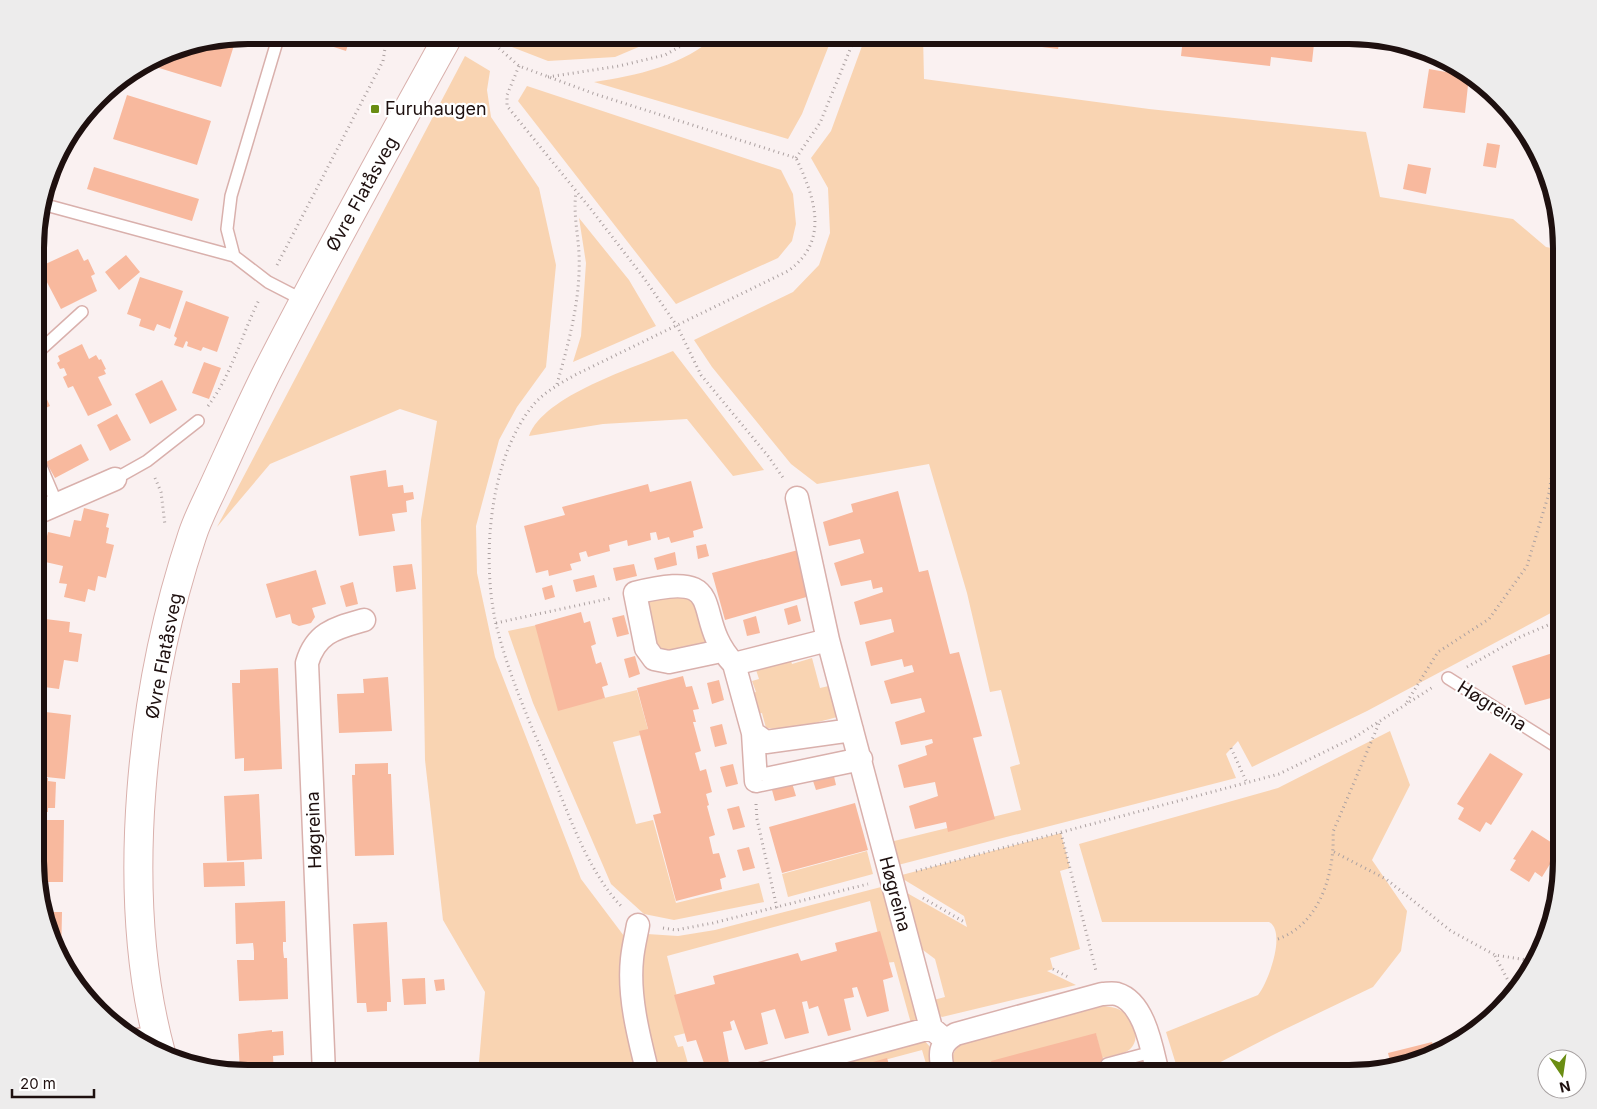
<svg xmlns="http://www.w3.org/2000/svg" width="1597" height="1109" font-family="Inter,sans-serif">
<style>
.green{fill:#f9d4b2}
.building{fill:#f8b99e}
.lines{fill:none;stroke-linecap:round;stroke-linejoin:round}
.service-casing{stroke:#d9b0ac;stroke-width:14}
.minor-casing{stroke:#d9b0ac;stroke-width:25}
.tertiary-casing{stroke:#d9b0ac;stroke-width:30}
.path{stroke:#aca1a1;stroke-width:3;stroke-dasharray:1 4;stroke-linecap:butt}
.service{stroke:#fff;stroke-width:11}
.minor{stroke:#fff;stroke-width:22}
.tertiary{stroke:#fff;stroke-width:28}
.poi-dot{fill:#6a8d13;stroke:#fff;stroke-width:2}
.labels{text-anchor:middle;stroke-width:4.5;stroke-linejoin:round;paint-order:stroke}
.poi-label{font-size:18px;fill:#1e100f;stroke:#fff;text-anchor:start}
.street-label{font-size:18px;fill:#1e100f;stroke:#fff}
.rim{fill:none;stroke:#1e100f;stroke-width:6}
</style>
<rect width="100%" height="100%" fill="#faf1f1"/>
<path class="green" d="M497,35h170l-52,22 -67,4 -41,-16z
M716,35h117l-31,79 -14,25 -194,-57c41,-6 92,-17 122,-47z
M866,35h57l1,44 225,30 217,23 14,65 133,22 33,28 11,2 4,12 -6,103 7,2v241l-195,104 -115,56 -14,-26 -12,13 10,24 -338,87 -8,-23 131,-32 -11,-43 10,-3 -19,-74 -11,2 -23,-99 -38,-129 -112,20 -26,-20 -79,-97 -18,-27 99,-48 26,-27 11,-32 -2,-45 -17,-30 20,-27z
M465,56l25,15 -3,19 4,27 48,71 17,77 -10,102 -29,40 -18,33 -23,86 1,47 18,84 86,222 43,57 5,97 11,41h-164l3,-12 6,-70 -42,-72 -18,-160 -4,-240 16,-99 -37,-12 -130,55 -53,63z
M527,86l254,84 12,24 3,30 -4,17 -14,17 -102,46 -158,-203z
M579,218l50,62 27,46 -83,36 8,-26 5,-73z
M673,351l91,119 -31,6 -46,-57 -84,5 -74,12c15,-41 105,-68 144,-85z
M681,591l17,10 10,43 -23,5 -1,-3 -4,2 1,4 -24,-3 -11,-48z
M537,625l22,84 78,-19 12,43 -36,9 23,82 17,-4 23,83 83,-20 5,19 -90,18 -30,-6 -33,-30 -78,-181 -25,-72z
M790,658l2,6 20,-6 8,30 13,-3 8,31 -53,14 -22,-2 -4,-15 -8,1 -6,-20 8,-2 -4,-11 7,-2 -4,-12z
M1390,731l20,54 -38,75 35,51 -6,40 -28,36 -94,45 -74,38 2,4h-28l-13,-42 92,-37c10,-12 29,-63 11,-73h-167l-23,-78 199,-56z
M1061,833l9,35 -10,3 20,78 -30,9 3,11 -6,2 29,14 -134,32 -8,-4 -4,-12 15,-4 -10,-38 -20,-15 -15,-55 67,38 -3,-11 -66,-40z
M867,851l6,23 -85,23 -6,-23z
M885,886l37,139 -10,2 -18,-65 -9,1 -15,-62 -203,55 19,77 -12,3 4,11 5,-1 8,28h-34l-11,-37 -6,-76 7,-27 31,2 37,-6z
M1104,1006c5,1 11,1 16,4 12,6 23,29 9,40 -6,4 -19,6 -27,8l-6,-24 -105,28 2,12h-41c0,-13 -2,-22 10,-30z
M924,1040l6,7 7,27h-8l-7,-24 -90,24h-35z
M1133,1067l12,7h-38l-1,-2z"/>
<path class="building" d="M297,35h54l-5,16z
M970,35h345l-3,27 -41,-5 -1,9 -89,-10 1,-9 -80,-10 -1,8 -41,-5 -2,9 -88,-11z
M225,39l10,3 -14,45 -75,-23 21,-13z
M1429,69l40,7 -4,37 -42,-5z
M127,95l84,26 -14,44 -84,-26z
M74,132l-16,49 -8,-2 7,-25z
M1487,143l13,2 -4,23 -13,-2z
M1408,164l23,4 -5,26 -23,-5z
M94,167l105,32 -7,22 -105,-32z
M78,249l6,12 4,-2 7,15 -4,2 6,15 -36,18 -22,-42z
M126,255l14,17 -21,18 -14,-18z
M140,277l43,14 -13,38 -13,-5 -3,7 -15,-5 2,-7 -14,-5z
M186,301l43,16 -12,35 -14,-5 -2,4 -14,-5 1,-4 -2,-1 -3,7 -9,-3 3,-7 -3,-2z
M82,344l7,15 7,-4 3,5 2,-1 5,10 -2,1 2,4 -8,3 14,28 -24,11 -15,-30 -5,2 -5,-11 4,-2 -3,-7 -4,1 -3,-6 3,-2 -2,-5z
M204,362l17,6 -12,31 -17,-6z
M162,380l15,30 -27,14 -15,-30z
M39,382l11,24 -13,6v-29z
M117,414l14,26 -21,11 -13,-26z
M81,444l8,16 -34,18 -9,-16z
M386,470l2,17 15,-2 1,8 9,-1 1,7 -8,2 1,11 -15,2 3,17 -36,5 -9,-60z
M691,481l12,47 -10,3 1,6 -23,6 -2,-6 -11,3 -2,-8 -6,1 1,7 -23,6 -1,-6 -18,5 1,6 -22,6 -2,-6 -7,2 2,8 -11,3 2,6 -23,6 -1,-6 -12,3 -12,-47 41,-11 -3,-8 86,-23 2,8z
M898,491l21,81 9,-2 22,84 9,-2 23,84 -9,2 22,81 -47,13 -2,-10 -31,7 -6,-23 29,-10 -3,-14 -31,6 -6,-23 29,-10 -2,-9 8,-3 -1,-4 -31,6 -6,-23 30,-10 -4,-14 -30,6 -7,-23 30,-9 -2,-7 -8,2 -2,-8 -31,7 -6,-24 29,-10 -3,-13 -31,6 -6,-23 29,-10 -1,-5 -9,2 -2,-9 -30,6 -7,-23 30,-10 -4,-14 -31,7 -6,-24 30,-10 -2,-8z
M84,508l25,6 -3,13 3,1 -3,15 8,2 -8,33 -8,-2 -3,15 -7,-2 -3,13 -21,-5 3,-13 -8,-1 4,-17 -22,-5 7,-29 22,5 4,-17 7,1z
M706,544l3,12 -11,3 -2,-13z
M798,550l12,46 -85,24 -13,-47z
M675,552l2,13 -20,5 -3,-12z
M412,564l4,25 -20,3 -3,-26z
M634,564l3,12 -21,5 -3,-13z
M316,570l10,34 -14,4 3,9 -4,6 -12,3 -7,-3 -2,-9 -14,4 -10,-34z
M594,575l3,12 -21,5 -3,-12z
M353,582l5,22 -12,3 -6,-21z
M552,585l3,12 -10,3 -3,-12z
M797,605l4,16 -13,4 -4,-16z
M581,612l3,11 6,-2 6,23 -5,2 5,18 5,-2 7,23 -6,2 3,11 -47,13 -23,-86z
M624,615l5,19 -12,3 -5,-19z
M756,616l4,17 -13,3 -4,-16z
M37,618l33,4 -1,10 13,2 -4,28 -14,-2 -5,29 -22,-3z
M1562,650v45l-37,10 -13,-39z
M635,656l5,18 -11,4 -5,-19z
M278,668l4,101 -38,2v-13l-9,1 -3,-76h8v-13z
M683,676l3,11 6,-1 7,23 -6,1 3,12h-3l8,29 -6,2 5,18 6,-2 6,23 -6,2 3,11 -2,1 8,29 -6,2 4,17 6,-1 7,24 -6,2 2,10 -46,12 -23,-86 8,-2 -22,-82 9,-2 -11,-41z
M388,677l4,54 -53,2 -2,-39 27,-1 -1,-14z
M719,680l5,20 -12,4 -5,-21z
M37,711l34,4 -6,64 -28,-3z
M722,724l5,20 -12,3 -5,-20z
M1490,753l33,21 -32,51 -5,-3 -6,10 -22,-13 6,-11 -7,-4z
M388,763v11h3l3,81 -39,1 -3,-81h3v-11z
M733,764l5,20 -12,3 -6,-20z
M833,772l3,13 -20,5 -4,-12z
M37,778h11v3l8,1 -1,26h-7v4h-11z
M792,783l4,13 -21,5 -3,-11z
M259,794l3,65 -35,2 -3,-65z
M855,803l13,47 -86,23 -13,-46z
M739,806l6,21 -12,3 -6,-21z
M37,820h27l-1,62h-26z
M1532,830l28,18 -18,29 -7,-5 -6,10 -19,-12 6,-10 -3,-1z
M749,847l6,21 -12,3 -6,-21z
M244,862l1,24 -41,1 -1,-24z
M41,900h7v12h14l-1,48z
M285,901l1,41h-3v8l1,8h3l1,41 -49,2 -2,-41h17v-8l-1,-9 -17,1 -1,-41z
M387,922l4,80h-4v9l-20,1 -1,-9h-9l-4,-79z
M880,931l13,46 -10,3 6,31 -22,6 -10,-30 -5,1 2,9 -10,2 7,31 -23,6 -10,-30 -9,3 -2,-8 -5,1 7,31 -24,6 -10,-30 -14,4 7,31 -23,6 -11,-30 -4,2 2,8 -9,2 6,31 -23,6 -10,-29 -9,2 -13,-47 41,-11 -2,-8 85,-23 3,8 36,-10 -2,-8z
M425,978l1,26 -22,1 -2,-26z
M444,979l1,11 -9,1 -2,-11z
M272,1030v2l11,-1 1,24 -11,1 1,18h-34l-2,-40z
M1096,1033l11,41h-113l-3,-13z
M1432,1042l2,8 17,-4 -8,6 -100,22 47,-13 -2,-8z
M887,1058l5,16h-50l-1,-3z"/>
<g class="lines">
<defs>
<path id="service" d="M42,204l192,52 34,26 35,18
M234,256l-7,-27 4,-33 48,-161
M37,353l45,-41
M37,457l20,47
M115,479l32,-18 51,-40
M1448,678l114,72
M1107,1064l45,-12"/>
<path id="minor" d="M797,498l31,142
M37,513l78,-34
M721,651l-52,11 -15,-3 -8,-11 -11,-55c100,-25 53,23 99,71l94,-24 103,388
M734,664l19,69 13,9 86,-12
M753,733l3,48 105,-22
M638,925c-2,11 -5,23 -6,34 -4,37 7,79 16,115
M137,1040l20,-2
M324,1074l-17,-411c9,-31 29,-35 57,-43
M761,1074l170,-46 12,10
M944,1074c-5,-19 -6,-30 12,-40l146,-40c4,0 11,-1 15,0 28,8 35,56 41,80"/>
<path id="tertiary" d="M161,1053c-43,-158 -20,-364 31,-517 6,-19 16,-37 24,-55 17,-37 33,-73 51,-109 58,-114 120,-225 182,-337"/>
</defs>
<use href="#service" class="service-casing"/>
<use href="#minor" class="minor-casing"/>
<use href="#tertiary" class="tertiary-casing"/>
<path class="path" d="M484,35l35,31 76,28 201,64c19,40 34,83 -8,113l-213,104c-14,8 -29,16 -40,28 -47,54 -55,162 -37,229 13,49 34,96 54,142 18,44 37,99 70,133
M519,66l-12,29v11l83,102 54,70 33,48 24,49 67,81 16,23
M548,77l71,-11 46,-11 35,-20
M796,158l24,-35 36,-88
M277,265l106,-204 3,-19 -5,-7
M557,384c12,-42 24,-86 22,-130 -1,-21 -6,-41 -3,-62
M208,406c24,-32 33,-70 51,-106
M155,478l6,14 4,33
M496,623l116,-25
M1467,667l53,-30 42,-18
M1407,702l31,-50 51,-33 38,-53 22,-73 13,-86
M1231,748l16,35
M756,804l1,15 20,89
M1061,833l35,138
M1334,852l52,27 65,52 44,24 39,6
M916,871l363,-97 76,-37 78,-50
M923,898l43,25
M663,928l13,2 37,-7 155,-39
M1278,939c42,-15 57,-66 55,-107l47,-111
M1495,956l16,30 7,5
M1053,969l15,8"/>
<use href="#service" class="service"/>
<use href="#minor" class="minor"/>
<use href="#tertiary" class="tertiary"/>
</g>
<rect class="poi-dot" x="370" y="104" width="10" height="10" rx="2.5"/>
<g class="labels">
<g class="poi-label">
<text x="385" y="115">Furuhaugen</text>
</g>
<g class="street-label">
<text transform="translate(362 194) rotate(-61)" y="6">Øvre Flatåsveg</text>
<text transform="translate(164 656) rotate(-79)" y="6">Øvre Flatåsveg</text>
<text transform="translate(1492 706) rotate(32)" y="6">Høgreina</text>
<text transform="translate(314 830) rotate(-92)" y="6">Høgreina</text>
<text transform="translate(895 894) rotate(75)" y="6">Høgreina</text>
</g>
</g>
<path d="M0 0H1597V1109H0ZM248 44H1349A204 204 0 0 1 1553 248V861A204 204 0 0 1 1349 1065H248A204 204 0 0 1 44 861V248A204 204 0 0 1 248 44Z" fill="#edecec" fill-rule="evenodd"/>
<path class="rim" d="M248 44H1349A204 204 0 0 1 1553 248V861A204 204 0 0 1 1349 1065H248A204 204 0 0 1 44 861V248A204 204 0 0 1 248 44Z"/>
<g transform="translate(1562 1074) rotate(167)"><circle r="24" fill="#ffffff" stroke="#a59f9f"/>
<path d="M0-4L9 19L0 12L-9 19Z" fill="#6a8d13"/>
<text y="-8" font-size="14" font-weight="bold" text-anchor="middle" fill="#1e100f">N</text>
</g>
<path d="M12 1089v8h82v-8" fill="none" stroke="#1e100f" stroke-width="2.5"/>
<text x="20" y="1089" font-size="15" fill="#1e100f" stroke="#ffffff" stroke-width="4" paint-order="stroke">20 m</text>
</svg>
